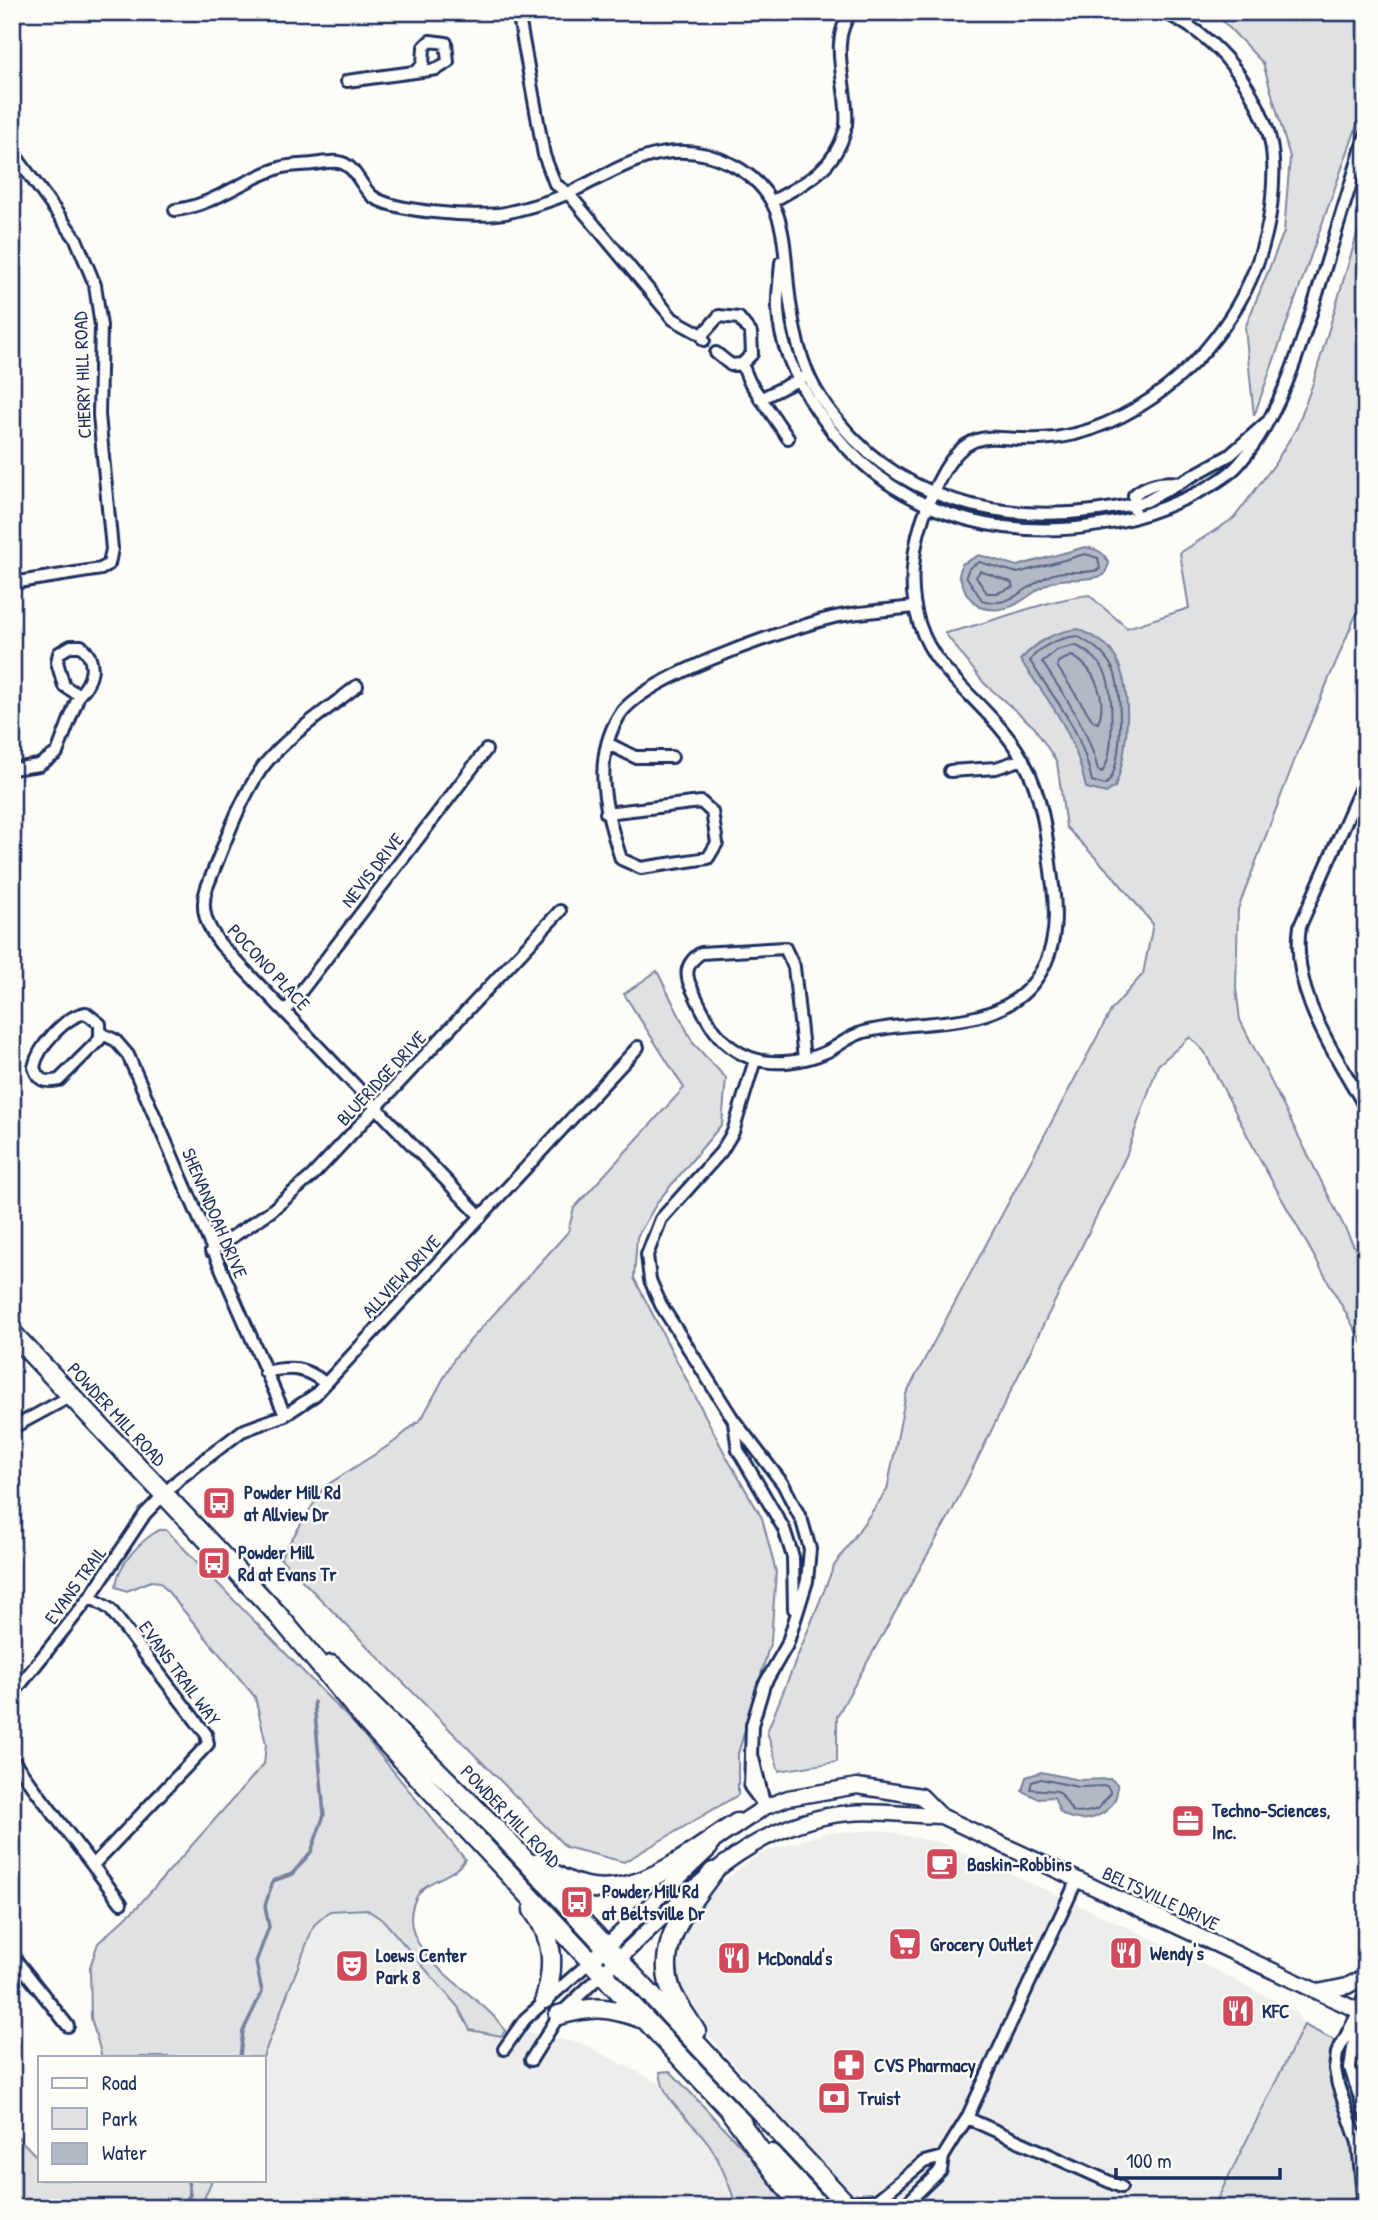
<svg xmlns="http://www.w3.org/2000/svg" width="1378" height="2220" font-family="'Patrick Hand',sans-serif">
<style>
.built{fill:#edeeec}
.green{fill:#e0e1e3;stroke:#7e88a0;stroke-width:2}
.water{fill:#b3b8c5;stroke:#76819c;stroke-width:2}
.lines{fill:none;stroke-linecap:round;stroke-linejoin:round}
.shore{stroke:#586687;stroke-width:2}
.stream{stroke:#76819c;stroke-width:3.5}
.minor-casing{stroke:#1b2f5e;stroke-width:16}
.tertiary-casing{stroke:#1b2f5e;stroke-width:19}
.primary-casing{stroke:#1b2f5e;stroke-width:23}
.motorway-casing{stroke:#1b2f5e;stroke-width:24}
.minor{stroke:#fdfcf7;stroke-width:10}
.tertiary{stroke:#fdfcf7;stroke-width:14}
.primary{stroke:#fdfcf7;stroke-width:18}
.motorway{stroke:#fdfcf7;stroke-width:19}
.labels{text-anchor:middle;stroke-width:5;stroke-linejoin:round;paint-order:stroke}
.street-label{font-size:19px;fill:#1b2f5e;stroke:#fdfcf7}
.poi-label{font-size:19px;font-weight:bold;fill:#1b2f5e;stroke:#fdfcf7;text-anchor:start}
</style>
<rect width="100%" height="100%" fill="#fdfcf7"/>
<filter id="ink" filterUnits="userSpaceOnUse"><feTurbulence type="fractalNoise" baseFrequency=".0143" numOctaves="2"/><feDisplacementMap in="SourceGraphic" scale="14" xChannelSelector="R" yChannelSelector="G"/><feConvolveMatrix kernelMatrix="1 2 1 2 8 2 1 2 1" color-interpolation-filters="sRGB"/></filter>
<g filter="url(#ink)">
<path class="built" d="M880,1830l61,13 42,18 187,86 125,64 9,14 -91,183h-350l-31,-32 -138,-158 -20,-50 3,-24 10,-26 30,-32 42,-32 67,-21z
M265,1843l113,51 66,85 54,46 85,19 93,47 88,117h-603l8,-28h95v-123h-61z"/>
<path class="green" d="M1214,12h152v88l-112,316 -9,-88 39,-96 6,-75 -27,-94z
M1366,204v400l-11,13 -60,142 -57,150 -2,79 4,32 126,250v79l-107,-191 -55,-107 -14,-14 -32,28 -32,91 -174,355 -115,205v46l-58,9 -12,-39 67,-166 53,-76 19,-96 206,-385 31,-35 10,-50 -38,-46 -49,-51 -9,-65 -23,-35 -50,-44 -39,-50c49,-10 95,-32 144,-38l38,33 62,-20 -9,-55 54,-35 40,-53 23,-38 16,-44z
M657,971l36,72 33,35 -4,46 -64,77 -21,36 -3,41 92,178 36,62 14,54 -5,68 -33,114v41l-114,67 -58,-15 -286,-289 44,-71 70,-45 28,-24 33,-61 113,-125 6,-24 110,-120 -60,-94z
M159,1530h7l192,198 107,131c-11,20 -39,18 -49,39 -28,56 68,95 89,133l-4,5 -31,-6 -12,-23 -74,-86 -18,-12 -36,2 -16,14 -51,132h-161l-11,-39 -1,-51 8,-24 40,-37 126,-142 2,-20 -11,-47 -95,-115 -9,-1 -24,10 -11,-4c1,-22 24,-46 43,-57z
M1304,2025l62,31v128l-11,14 -14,10h-128z
M670,2071l102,108 19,29h-54c-7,-22 -14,-41 -26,-61 -18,-28 -48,-42 -51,-75z
M12,2131l27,28 1,21h172l-12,28h-188z"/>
<path class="water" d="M1085,547c12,2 20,5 24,17l-5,11c-15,6 -29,3 -44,5 -29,4 -40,39 -81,27l-12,-12 -8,-20 3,-11 17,-9 38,11z
M1079,629c8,5 21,10 28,17 29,31 22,104 8,141l-9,6 -20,-5c-11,-54 -34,-84 -66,-128 17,-18 34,-29 59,-31z
M1041,1772l38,8 32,-1 6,5c4,29 -35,46 -57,28l-6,-15 -17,1 -15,-7 4,-14z"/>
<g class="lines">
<path class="shore" d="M1085,554l13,4 2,11c-14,6 -29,1 -43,4 -27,6 -44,38 -75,27l-16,-24 3,-8 10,-6 39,11z
M980,571l31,11 2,5 -16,6h-10l-11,-16z
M1077,636c16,9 27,16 36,33 10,19 11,104 -8,116l-13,-4c-13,-57 -32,-73 -62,-120 9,-15 29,-23 47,-25z
M1075,645c13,7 25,15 31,30 7,19 9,81 -4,97l-4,-2c-10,-43 -32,-72 -56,-108l15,-12z
M1072,656c22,11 36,43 26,67l-5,-2 -36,-55 1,-4z
M1041,1779l37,8 29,-1 4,7 -13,16c-34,10 -23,-1 -40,-18l-28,-2 2,-7z"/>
<path class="stream" d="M240,2057l3,-26 19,-39 -6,-30 13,-35 -4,-21 8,-25 19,-7 19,-22 13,-37 -10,-113
M179,2208l11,-13 -2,-15"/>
<defs>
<path id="minor" d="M518,12l26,143 11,29 13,9 105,126 29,16
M347,81l90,-12 11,-7 -2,-19 -16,-2 -6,6 -1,17 -6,7
M846,125c4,-35 -20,-84 6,-113
M12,151l64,88 19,46 6,41 -2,89 13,134 -3,15 -8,5 -89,14
M773,201c33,-18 61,-32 72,-70
M175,210c39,-4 70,-33 108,-43 10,-2 21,-2 30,-3 8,-1 18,-3 25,-2 17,2 22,24 34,34 20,16 107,22 133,17 22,-5 44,-11 64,-20 54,-26 100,-60 162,-29 63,32 50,87 60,145 3,21 9,46 17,65 10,24 29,47 46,65 77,79 191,87 293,62l83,-46 36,-32
M781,262c-1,16 -4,33 -3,48 2,37 20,73 40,102 69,101 181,134 298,110 34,-7 100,-32 123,-58 44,-52 62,-119 82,-183 15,-49 30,-98 45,-147
M704,340l-2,-5 17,-19 20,2 12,15 1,21 -10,10 -11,1 -15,-12
M742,364l7,17 39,57
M760,399l42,-21
M1134,509v-14c13,-11 30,-14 46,-12
M71,646h10c17,15 12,35 -2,49l-15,-9 -7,-24 2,-9z
M357,686c-31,25 -71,50 -95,82 -24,35 -39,80 -55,119 -8,22 0,40 14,58l260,272
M609,744l26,13h37
M12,769l27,-4 18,-12 22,-58
M950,771l46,-3 27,-9
M1366,776l-66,150c-10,68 35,126 66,183
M606,813l95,-11 11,10 5,31 -9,15 -67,10 -20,-9c-15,-47 -30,-97 -2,-143 23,-38 156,-82 200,-95 30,-9 64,-10 95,-14
M286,1011l200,-261
M86,1013l14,11v15l-41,41c-14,3 -21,1 -25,-13 4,-20 31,-51 52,-54z
M102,1034l13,6 13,15 157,360
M804,1059l-10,-92 -9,-19 -84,5c-15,10 -17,21 -9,36 14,30 26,57 59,69 23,8 53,4 75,-6 13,-6 23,-16 38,-20 52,-14 121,0 163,-42 28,-29 31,-66 26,-104 -6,-42 -8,-85 -29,-124 -20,-38 -56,-65 -83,-98 -45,-57 -31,-133 3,-193 28,-48 52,-29 97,-32 22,-1 46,-7 66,-16 86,-37 152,-123 164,-216 3,-27 5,-58 -6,-84 -19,-49 -53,-89 -102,-111
M755,1060l-22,72 -12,20 -60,67 -14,36 3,25 11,25 72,114 50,65 19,37 8,28 -3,32 -20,64 -23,40 -12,40 -2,62 15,20
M211,1251l60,-40 41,-35 248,-265
M265,1372c26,-6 40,-5 60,11
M734,1422l4,28 46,79 9,28 1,52
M12,1428l59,-32
M90,1597l20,12 96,125 2,10 -115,121
M12,1695l78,-98 55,-83 34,-35 63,-48 43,-16 30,-20 323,-348
M753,1758l12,49
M12,1759l109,144
M12,1955l56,71
M1359,2011l-22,42 -2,16 3,16 20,58 6,65
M1357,2021l-7,47 16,49
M504,2049l21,-30 66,-58
M531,2060l28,-45 44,-42
M967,2118l154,69
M844,2202l33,-2 47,-38 19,-5
M902,2208l39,-38 2,-13 24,-39 110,-238"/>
<path id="tertiary" d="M730,1830l35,-23 23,-9 69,-12 64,10 20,20 418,195 7,-13
M591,1961l119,-113
M603,1973c74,-66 141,-152 247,-160 31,-3 60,3 91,3
M1318,1992l29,-6 19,-10"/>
<path id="primary" d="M12,1333l266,282 89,107 375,401
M331,1665l166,165 353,378
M538,1863c75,60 134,2 199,-40
M533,1910c21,28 22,57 12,89
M559,2015c34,-9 48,-9 81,3
M696,2032c-8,-14 -19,-27 -25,-42 -16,-46 17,-84 42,-118
M771,2154l50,54"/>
<path id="motorway" d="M732,2113l70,95"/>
</defs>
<use href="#minor" class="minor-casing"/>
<use href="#tertiary" class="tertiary-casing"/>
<use href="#primary" class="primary-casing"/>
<use href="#motorway" class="motorway-casing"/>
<use href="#minor" class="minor"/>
<use href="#tertiary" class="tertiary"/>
<use href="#primary" class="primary"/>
<use href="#motorway" class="motorway"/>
</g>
</g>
<defs>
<symbol id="bus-square" viewBox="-11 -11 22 22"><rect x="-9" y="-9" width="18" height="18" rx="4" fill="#d1495b" stroke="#fdfcf7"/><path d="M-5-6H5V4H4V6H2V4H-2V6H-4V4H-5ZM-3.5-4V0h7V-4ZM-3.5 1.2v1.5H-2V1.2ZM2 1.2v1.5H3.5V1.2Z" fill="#fff"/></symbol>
<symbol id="office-square" viewBox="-11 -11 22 22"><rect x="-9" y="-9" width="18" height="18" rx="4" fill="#d1495b" stroke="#fdfcf7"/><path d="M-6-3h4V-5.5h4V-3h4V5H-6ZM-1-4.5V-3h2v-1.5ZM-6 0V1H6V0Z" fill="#fff"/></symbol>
<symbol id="cafe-square" viewBox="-11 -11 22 22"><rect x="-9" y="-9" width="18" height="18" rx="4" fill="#d1495b" stroke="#fdfcf7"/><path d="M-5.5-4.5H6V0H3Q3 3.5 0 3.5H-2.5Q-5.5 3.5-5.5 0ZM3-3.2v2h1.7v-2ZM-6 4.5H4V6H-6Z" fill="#fff"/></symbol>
<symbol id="supermarket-square" viewBox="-11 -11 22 22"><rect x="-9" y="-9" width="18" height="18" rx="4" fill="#d1495b" stroke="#fdfcf7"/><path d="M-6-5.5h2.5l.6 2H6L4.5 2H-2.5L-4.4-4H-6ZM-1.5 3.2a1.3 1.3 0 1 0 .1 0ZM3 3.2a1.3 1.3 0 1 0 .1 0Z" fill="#fff"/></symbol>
<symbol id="restaurant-square" viewBox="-11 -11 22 22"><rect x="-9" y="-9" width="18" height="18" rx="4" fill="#d1495b" stroke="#fdfcf7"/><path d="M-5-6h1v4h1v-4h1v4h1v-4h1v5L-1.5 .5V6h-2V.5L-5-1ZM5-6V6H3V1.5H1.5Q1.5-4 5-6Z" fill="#fff"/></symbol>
<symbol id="theatre-square" viewBox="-11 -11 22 22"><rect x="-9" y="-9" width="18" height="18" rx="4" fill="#d1495b" stroke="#fdfcf7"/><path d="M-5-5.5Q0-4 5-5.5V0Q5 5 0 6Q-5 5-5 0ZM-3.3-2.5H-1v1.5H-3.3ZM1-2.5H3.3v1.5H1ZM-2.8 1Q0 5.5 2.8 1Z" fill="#fff"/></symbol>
<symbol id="pharmacy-square" viewBox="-11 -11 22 22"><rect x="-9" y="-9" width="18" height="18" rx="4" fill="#d1495b" stroke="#fdfcf7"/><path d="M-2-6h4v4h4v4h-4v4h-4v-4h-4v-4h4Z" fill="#fff"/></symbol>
<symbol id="bank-square" viewBox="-11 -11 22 22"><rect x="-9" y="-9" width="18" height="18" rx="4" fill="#d1495b" stroke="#fdfcf7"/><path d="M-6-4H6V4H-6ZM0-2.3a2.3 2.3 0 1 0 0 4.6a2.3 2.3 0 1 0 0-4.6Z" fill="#fff"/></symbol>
</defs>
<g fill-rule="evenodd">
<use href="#bus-square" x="200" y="1484" width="38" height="38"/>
<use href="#bus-square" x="195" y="1544" width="38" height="38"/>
<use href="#office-square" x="1169" y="1802" width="38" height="38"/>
<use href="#cafe-square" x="923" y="1845" width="38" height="38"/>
<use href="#bus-square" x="558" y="1883" width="38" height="38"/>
<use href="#supermarket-square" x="886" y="1925" width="38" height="38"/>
<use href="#restaurant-square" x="1107" y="1934" width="38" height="38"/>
<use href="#restaurant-square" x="715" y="1939" width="38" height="38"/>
<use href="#theatre-square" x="333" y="1947" width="38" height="38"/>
<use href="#restaurant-square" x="1219" y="1992" width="38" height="38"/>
<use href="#pharmacy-square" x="830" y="2046" width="38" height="38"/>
<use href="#bank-square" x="815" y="2079" width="38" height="38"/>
</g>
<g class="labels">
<g class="street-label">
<text transform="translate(82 375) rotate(-92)" y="7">CHERRY HILL ROAD</text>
<text transform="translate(372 870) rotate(-52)" y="7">NEVIS DRIVE</text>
<text transform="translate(269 967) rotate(47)" y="7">POCONO PLACE</text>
<text transform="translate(381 1078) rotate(-47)" y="7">BLUERIDGE DRIVE</text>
<text transform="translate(215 1213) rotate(67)" y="7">SHENANDOAH DRIVE</text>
<text transform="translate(401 1276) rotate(-47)" y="7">ALLVIEW DRIVE</text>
<text transform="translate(117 1414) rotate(47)" y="7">POWDER MILL ROAD</text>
<text transform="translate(75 1585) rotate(-54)" y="7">EVANS TRAIL</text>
<text transform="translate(180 1673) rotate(54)" y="7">EVANS TRAIL WAY</text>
<text transform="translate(511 1816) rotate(46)" y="7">POWDER MILL ROAD</text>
<text transform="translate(1161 1898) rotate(25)" y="7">BELTSVILLE DRIVE</text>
</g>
<g class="poi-label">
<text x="244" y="1499">Powder Mill Rd<tspan x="244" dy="22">at Allview Dr</tspan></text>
<text x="238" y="1559">Powder Mill<tspan x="238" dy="22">Rd at Evans Tr</tspan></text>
<text x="1212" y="1817">Techno-Sciences,<tspan x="1212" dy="22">Inc.</tspan></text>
<text x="967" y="1871">Baskin-Robbins</text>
<text x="602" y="1898">Powder Mill Rd<tspan x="602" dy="22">at Beltsville Dr</tspan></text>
<text x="930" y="1951">Grocery Outlet</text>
<text x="1150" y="1960">Wendy's</text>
<text x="376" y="1962">Loews Center<tspan x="376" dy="22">Park 8</tspan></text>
<text x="758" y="1965">McDonald's</text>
<text x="1262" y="2018">KFC</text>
<text x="874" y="2072">CVS Pharmacy</text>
<text x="858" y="2105">Truist</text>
</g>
</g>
<rect width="1378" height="2220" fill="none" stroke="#fdfcf7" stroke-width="42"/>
<rect x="21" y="21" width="1336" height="2178" fill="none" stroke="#1b2f5e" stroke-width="2.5" filter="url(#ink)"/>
<rect x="38" y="2056" width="228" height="126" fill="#fdfcf7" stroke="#a3aaba" stroke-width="2"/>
<rect x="52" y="2078" width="35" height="10" fill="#fdfcf7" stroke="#a3aaba" stroke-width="2"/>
<text x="102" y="2090" font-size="21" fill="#1b2f5e">Road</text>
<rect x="52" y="2108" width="35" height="21" fill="#e0e1e3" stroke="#a3aaba" stroke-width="2"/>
<text x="102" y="2126" font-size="21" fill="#1b2f5e">Park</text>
<rect x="52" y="2143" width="35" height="21" fill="#b3b8c5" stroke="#a3aaba" stroke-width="2"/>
<text x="102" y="2160" font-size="21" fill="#1b2f5e">Water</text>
<path d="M1116 2168v10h164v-10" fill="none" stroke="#1b2f5e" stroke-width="3.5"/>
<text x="1126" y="2168" font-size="21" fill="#1b2f5e" stroke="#fdfcf7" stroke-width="5" paint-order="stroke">100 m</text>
</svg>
